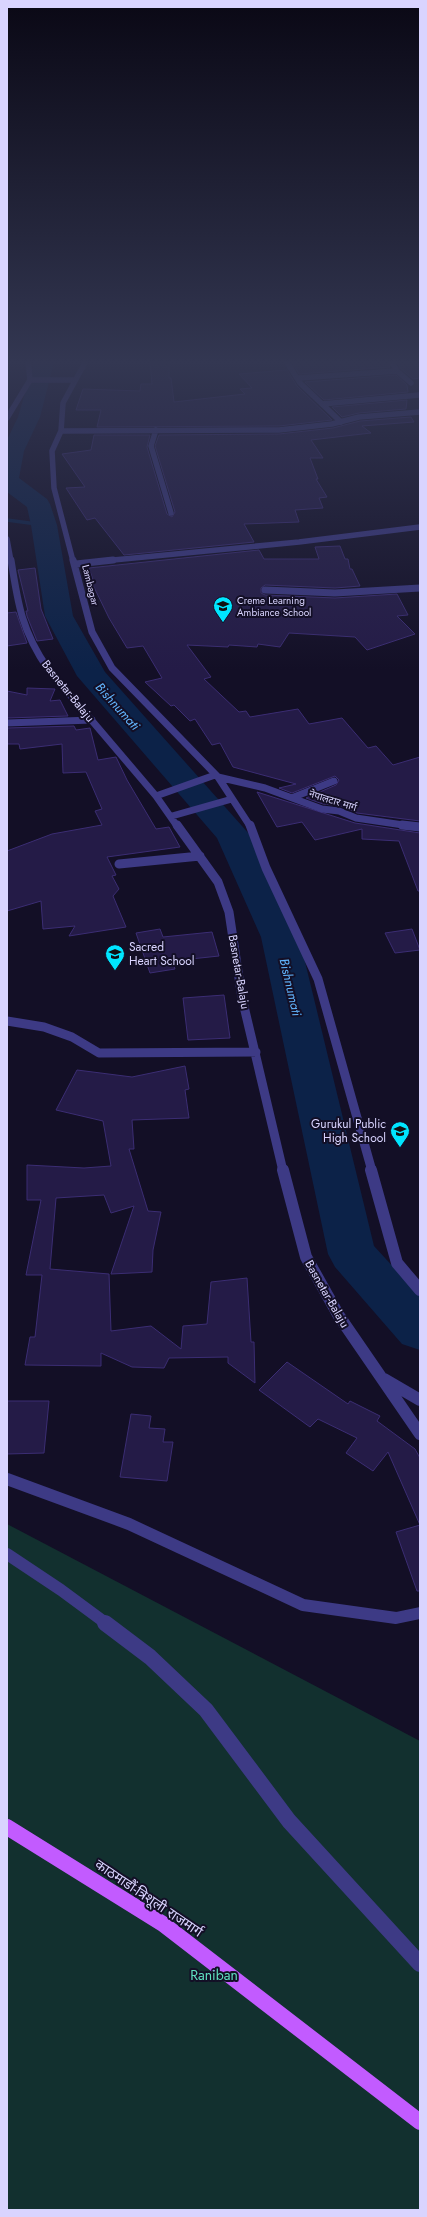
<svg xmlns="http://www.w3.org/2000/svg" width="427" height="2217" font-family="Jost,'Noto Sans Devanagari',sans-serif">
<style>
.green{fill:#12302f}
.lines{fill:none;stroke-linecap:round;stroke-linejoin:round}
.stream{stroke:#0c2248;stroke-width:3.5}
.river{fill:#0c2248;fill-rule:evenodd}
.building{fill:#241b47;stroke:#3b2d73}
.minor-far4{stroke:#3d3a85;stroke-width:5.5}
.minor-far3{stroke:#3d3a85;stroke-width:7}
.minor-far2{stroke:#3d3a85;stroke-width:9}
.minor-far1{stroke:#3d3a85;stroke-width:12}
.minor{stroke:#3d3a85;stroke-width:16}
.major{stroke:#c25bff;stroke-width:16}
.labels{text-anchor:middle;stroke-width:4;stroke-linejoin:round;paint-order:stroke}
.far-street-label{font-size:10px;fill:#d9d4ff;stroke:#130f26}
.far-poi-label{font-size:10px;fill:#d9d4ff;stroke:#130f26;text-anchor:start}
.street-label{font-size:12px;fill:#d9d4ff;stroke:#130f26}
.poi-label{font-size:12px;fill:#d9d4ff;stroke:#130f26;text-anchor:start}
.water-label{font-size:13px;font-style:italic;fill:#62b6ff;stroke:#130f26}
.near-street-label{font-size:14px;fill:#d9d4ff;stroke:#130f26}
.near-park-label{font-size:14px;fill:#5fe0c0;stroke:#130f26}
</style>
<rect width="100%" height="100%" fill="#130f26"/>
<path class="green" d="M7,1524l413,217v469h-413z"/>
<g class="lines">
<path class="stream" d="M7,520l37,5"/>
<path class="river" d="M35,359h20l-15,58 -16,34 -5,27 28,21 3,5 7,21 16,91 32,56 145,163 49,102 75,309 46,50v54l-18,-6 -67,-77 -7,-13 -67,-317 -44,-99 -140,-162 -32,-60 -14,-91 -4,-18 -20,-15v-52l11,-23z"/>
</g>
<path class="building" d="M290,359h44l1,3 51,-3 4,8 -91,7z
M395,359h25v19l-7,1 -13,-11z
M150,362h19v16h2l3,24 71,-8 -5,-5 12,-1 -13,-14 48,-4 10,16 35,34 -53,6 -182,1 4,-17h-25l7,-21 57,2 1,-7h11z
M396,375l11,10 1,7 -84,8 -19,-18z
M407,400l-1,9 -47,4 -17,4 -10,-10z
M411,417l3,5 -52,4 9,7 -60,7 12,18h-13l8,21h-2l11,18 -8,1 4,10 -28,2 4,12 -55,2 10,18 -130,13 -29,-37 -8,2 -21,-32 19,-1 -23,-33 29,-4 3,-15h56l-3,12 20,67 5,3 3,-5 -20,-66 4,-11 120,-1 54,-6 27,-7z
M340,546l5,13h3l2,10h2l8,17 -25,2 -70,-3 -4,3v5l4,2 70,3 62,-4 11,21 -11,1 18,18 -48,16 -12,-13 -66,-4 -9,14 -22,-3 -1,3 -28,-2 -1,2 -41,-2 24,32 -7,2 35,33 7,-1 4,6 48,-8 11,15 33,-6 26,30 8,-2 17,19 27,-8v64l-63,-8 -16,-7 -18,-2 -17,-6 30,-13 3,-5 -4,-4 -43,17 -13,-5 17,-4 -63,-17 -13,-24 -8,2 -17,-26 -5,2 -16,-16 -3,1 -26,-24 17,-4 -19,-32 -16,2 -18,-30 -17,-35h2l-5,-15 170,-18 5,9h55l-4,-12z
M35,568l6,41 12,30 -16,2 -10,-25 -1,-5h2l-10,-41z
M16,612l11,31 -20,3v-33z
M27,688l28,1 -5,12 10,-1 8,16 -61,2v-27l20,4z
M74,726l2,4 14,-2 8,32 18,-3 11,23 29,49 13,-2 11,20 -73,10 9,18 -4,1 7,13 -6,7 13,31 -57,9 6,-10 -32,3 -2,-28 -34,10v-60l45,-17 50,-9 -7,-14 7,-2 -16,-37 -23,1 -1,-29 -42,5 -1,-5h-12v-16z
M257,792l98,31 65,10v58h-2l-19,-50 -37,-2v-10l-47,11 -13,-18 -25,5z
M160,929l3,8 49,-5 7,24 -47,5 3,8 -25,4 -14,-40z
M412,929l8,21 -25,3 -10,-20z
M224,995l6,43 -42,2 -5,-42z
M185,1066l4,23 -4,1 4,28 -57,2 2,29h-5l19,62 13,1 -8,38 -1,22 -41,2 23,-68 -23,7 -7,-18 -48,3 -6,71 59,5 2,57 40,-5 30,23 2,-23 24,-2 4,-42 36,-4 4,64h3l1,41 -27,-20v-6l-59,1 -5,10 -32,-1 -31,-14v13l-76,-1 5,-28h5l7,-62h-16l15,-75h-14v-35l57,3 27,-2 -8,-45 -47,-11 21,-40 55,7z
M287,1362l61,42 2,-3 30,15 -3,5 38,28 5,9v67l-32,-73 -15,19 -27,-18 11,-15 -39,-19 -8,8 -51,-37z
M7,1401h42l-5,52 -37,1z
M131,1414l20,2 -2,12 16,1 -2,13h10l-6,39 -47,-4z
M420,1525v66h-3l-21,-59z"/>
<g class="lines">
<path class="minor-far4" d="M28,359l2,21h45
M285,359l15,24 41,39
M390,359l7,12 14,12
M298,378l99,-7
M322,404l97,-9
M7,418l23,-38
M156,430l-5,16 20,67
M61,431l218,-1 53,-6 27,-7 61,-5
M7,539l4,22
M73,561l-19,-73 -2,-37 9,-20 2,-28 24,-44
M103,561l196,-19 121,-15"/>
<path class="minor-far3" d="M11,560c7,45 11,71 37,109l108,127 21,30
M73,560l19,72 20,36 106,109 32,49
M76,564l37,-4
M265,590l70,3 85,-5
M7,723l85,-3
M218,777l47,11 57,21 17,2 17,7 54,8
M156,796l59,-21
M294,797l40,-16
M172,816l60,-17"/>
<path class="minor-far2" d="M177,825l41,57 11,30 13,86 41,173
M250,825l16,43 52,111 54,192
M402,825l18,2
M119,864l81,-8
M7,1021l37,6 28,10 27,16 157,-1"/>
<path class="minor-far1" d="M283,1170l23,87 33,59 81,118
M371,1170l26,93 23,27
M384,1379l36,21
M7,1479l122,45 174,81 93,13 24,-5
M7,1554l54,36 46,34"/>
<path class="minor" d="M105,1623l45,34 56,53 83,111 131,143"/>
<path class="major" d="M7,1827l156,97 257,198"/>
</g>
<linearGradient id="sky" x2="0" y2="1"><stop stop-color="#0a0815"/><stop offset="0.54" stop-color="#333752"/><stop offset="1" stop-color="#333752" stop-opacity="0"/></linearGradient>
<rect width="427" height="670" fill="url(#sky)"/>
<defs>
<symbol id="school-pin" viewBox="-11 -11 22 30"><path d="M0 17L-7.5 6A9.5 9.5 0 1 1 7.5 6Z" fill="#00e5ff" stroke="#130f26"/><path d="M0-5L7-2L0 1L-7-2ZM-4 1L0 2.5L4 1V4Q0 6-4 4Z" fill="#111"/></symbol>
</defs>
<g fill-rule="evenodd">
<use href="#school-pin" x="212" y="595" width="22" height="30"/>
<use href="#school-pin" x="104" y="943" width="22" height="30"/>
<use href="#school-pin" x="389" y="1120" width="22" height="30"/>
</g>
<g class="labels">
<g class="far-street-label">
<text transform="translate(91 585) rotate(76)" y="4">Lambagar</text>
<text transform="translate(333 800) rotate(17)" y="4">नेपालटार मार्ग</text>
</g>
<g class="far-poi-label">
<text x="237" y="604">Creme Learning<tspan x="237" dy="12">Ambiance School</tspan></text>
</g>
<g class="street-label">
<text transform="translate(68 691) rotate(51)" y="4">Basnetar-Balaju</text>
<text transform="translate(239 972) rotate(80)" y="4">Basnetar-Balaju</text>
<text transform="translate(327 1294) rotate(60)" y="4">Basnetar-Balaju</text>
</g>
<g class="poi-label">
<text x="129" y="951">Sacred<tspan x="129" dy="14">Heart School</tspan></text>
<text x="386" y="1128" text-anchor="end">Gurukul Public<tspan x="386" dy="14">High School</tspan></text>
</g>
<g class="water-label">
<text transform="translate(118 706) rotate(48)" y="5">Bishnumati</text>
<text transform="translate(291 987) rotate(77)" y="5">Bishnumati</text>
</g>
<g class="near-street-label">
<text transform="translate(149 1898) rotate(34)" y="5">काठमाडौं-त्रिशूली राजमार्ग</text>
</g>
<g class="near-park-label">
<text x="214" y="1980">Raniban</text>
</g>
</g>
<rect width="427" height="2217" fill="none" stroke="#d9d4ff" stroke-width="16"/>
</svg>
